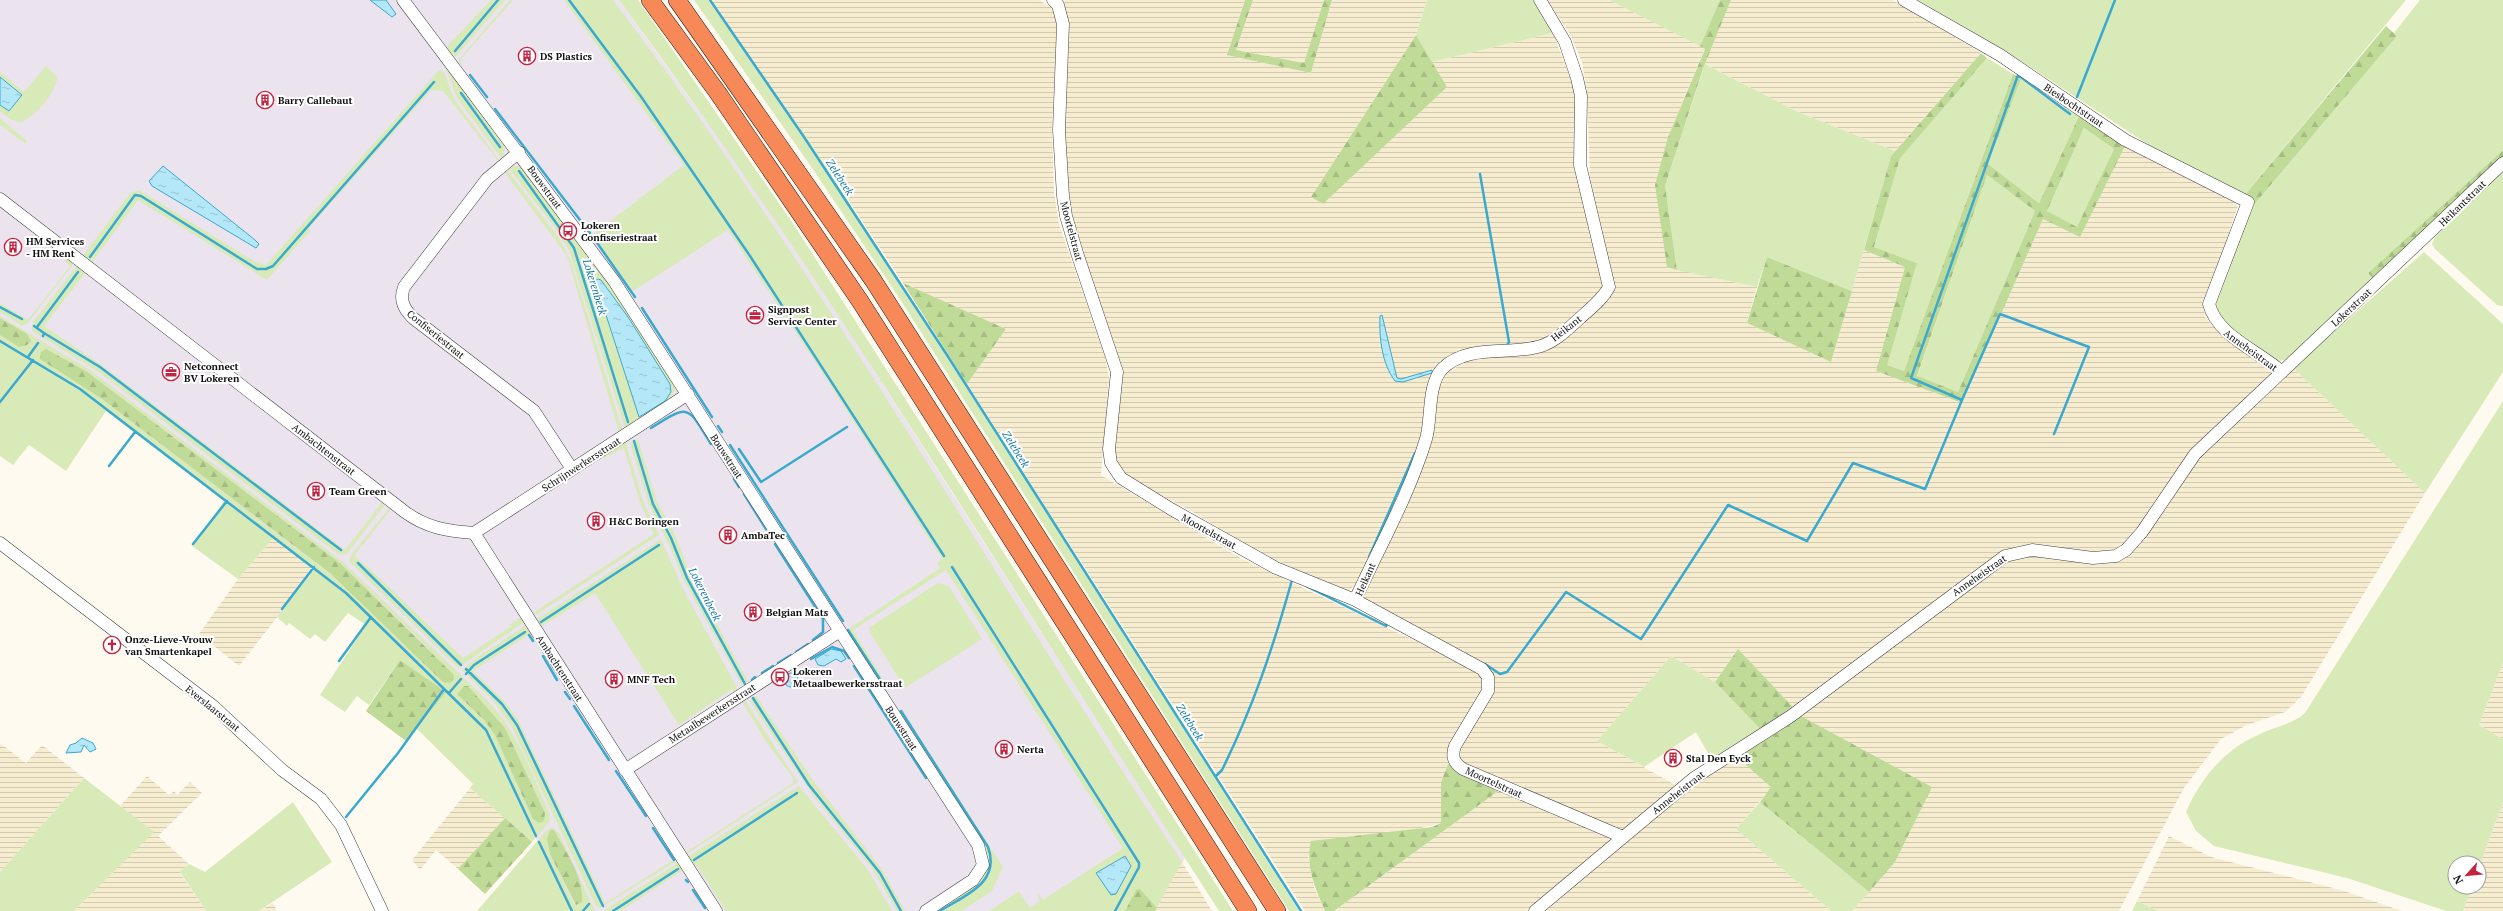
<svg xmlns="http://www.w3.org/2000/svg" width="2503" height="911" font-family="'PT Serif',serif">
<style>
.industrial{fill:#ebe3ed}
.farmland{fill:url(#farmland-rules)}
.grass{fill:#d9eab9;fill-rule:evenodd}
.forest{fill:url(#forest-firs);fill-rule:evenodd}
.water{fill:url(#water-ripples);stroke:#3aa9d0}
.lines{fill:none;stroke-linecap:round;stroke-linejoin:round}
.stream{stroke:#3aa9d0;stroke-width:2.5}
.minor-casing{stroke:#424242;stroke-width:13}
.highway-casing{stroke:#202020;stroke-width:18}
.minor{stroke:#fff;stroke-width:12}
.highway{stroke:#f68957;stroke-width:17}
.labels{text-anchor:middle;stroke-width:4;stroke-linejoin:round;paint-order:stroke}
.poi-label{font-size:10px;font-weight:bold;fill:#0f0f0f;stroke:#fff;text-anchor:start}
.street-label{font-size:10px;fill:#0f0f0f;stroke:#fff}
.water-label{font-size:11px;font-style:italic;fill:#1579a3;stroke:#fff}
</style>
<defs>
<pattern id="farmland-rules" width="6" height="5" patternUnits="userSpaceOnUse"><rect width="6" height="5" fill="#f6edd0"/><path d="M0 2.5h6" fill="none" stroke="#d2cab1"/></pattern>
<pattern id="forest-firs" width="22" height="20" patternUnits="userSpaceOnUse"><rect width="22" height="20" fill="#c0db98"/><path d="M5 1l3.5 6h-7zM16 11l3.5 6h-7z" fill="#a4bb82"/></pattern>
<pattern id="water-ripples" width="26" height="14" patternUnits="userSpaceOnUse"><rect width="26" height="14" fill="#b4e7f7"/><path d="M2 4q2-2 4 0t4 0M15 11q2-2 4 0t4 0" fill="none" stroke="#9ac5d3"/></pattern>
</defs>
<rect width="100%" height="100%" fill="#fffaf0"/>
<path class="industrial" d="M0,0h619l121,168 116,174 329,516 -30,53h-585l-73,-155 -194,-194 -224,-172 -79,-47z"/>
<path class="farmland" d="M708,0h331l12,7 4,6 2,16 -5,99 2,64 5,32 46,133 4,21 -8,97 141,84 235,111 8,15 -35,61 -3,10 1,8 -7,18v41l-133,33 6,31 11,24h-20l-338,-527 39,-55 -103,-46 -99,-150z
M1064,0h181l-18,55 84,18 21,-73h95l-11,35 -105,162 12,6 124,-116 -15,-25 121,-29 21,55 2,34 28,161 -2,9 -46,41 -14,7 -100,24 -28,94 -55,122 -10,11 -13,-4 -74,-33 -71,-43 -66,-35 -12,-16 6,-81 -50,-169 -7,-72 4,-123z
M1253,0h71l-19,63 -69,-13z
M1547,0h62l96,48 -37,89 -1,130 90,20 -10,36 84,39 33,-112 41,17 -29,104 86,32 81,-184 82,-73 109,56 4,4 -34,101 1,10 8,9 55,39 5,7 -76,76 -61,83 -15,18 -18,6 -76,-9 -233,162 -56,-59 -23,33 -44,-26 -74,85 82,46 -55,45 -162,-68 -6,-10 38,-72 -131,-83 -1,-5 52,-109 23,-93 7,-17 26,-16 85,-13 11,-9 47,-57 -23,-102 -3,-87 -5,-29 -12,-28z
M1731,0h162l88,53 -86,98 -99,-40 -91,-47z
M2293,368l132,125 -124,204 -16,15 -38,13 -26,14 -37,49 -65,123h-267l43,-49 -96,-147 194,-148 28,-12 91,6 80,-98z
M273,538l41,32 -75,96 -40,-32 39,-55z
M2503,663v76l-24,-14z
M0,743l26,20 16,-18 42,33 -84,94z
M1736,756l36,31 -36,42 95,82h-287l144,-123z
M147,776l22,19 5,-4 3,4 13,-13 12,11 -44,43 31,28 -9,9 26,38h-132l79,-79 -33,-26z
M470,788l35,30 -47,51 -22,-19 -16,20 -8,-10z
M1501,789l108,48v5l-82,69h-193z
M2503,803v108h-40l9,-24h7v-20z
M2169,836l42,21 130,33 61,21h-244l-21,-10z
M1182,862l30,49h-57z
M273,903l4,8h-18z"/>
<path class="grass" d="M491,0h14l-48,55 -3,2 -1,-4 -3,2 -3,-4 1,-6z
M510,0h3l-53,60 2,3 -4,2 1,-6z
M564,0h49c208,275 379,575 569,862l-27,49h-166l30,-20 11,17 10,-7 -3,-7 1,-1 5,7 80,-52 -177,-278 -93,60 33,54 -5,3 -35,-55 1,-2 93,-62 -3,-5 5,-4 -122,-190 -92,-139 -95,61 -41,-56 92,-70z
M619,0h19l154,222 441,689h-14c-198,-305 -383,-618 -600,-911z
M694,0h14l96,133 260,402 -2,1 237,375h-10l-391,-615 -88,-131z
M1427,0h107l19,33 -121,29 -16,-27z
M1609,0h111l-20,46z
M1917,0h489l-162,196 -83,-43 -157,-103z
M2420,0h83v150l-135,123 7,7 -87,80 -11,1 -55,-38 -7,-16 14,-47 23,-53 145,-171 -3,-3z
M1987,58l26,16 -109,297 -18,-6 31,-102 -43,-16 26,-90z
M1705,64l91,47 99,40 -4,5 -39,135 -85,-34 -10,30 -80,-17 -12,-84z
M46,66l11,11c1,13 -25,45 -38,45 -8,-1 -14,-7 -19,-11v-39l24,20z
M445,66l58,73 2,10 -3,10 -45,-61z
M439,70l5,2 10,27 46,62 -1,1 -56,-71 -12,-1 -122,138 2,2 -44,50 -129,-80 -45,61 -3,1 -8,-5 48,-64 9,-3 115,71 12,4z
M2021,79l58,37 -40,87 -51,-39z
M0,118l26,22v4l-26,-19z
M2084,128l30,21 -37,78 -30,-16z
M516,166l9,3 55,71 95,144c1,21 -32,34 -48,45l-2,-1 -56,-178 -14,-22 -47,-61z
M506,168l53,70 12,23 52,171h-4l-52,-176 -64,-86z
M2503,171v135l-6,-1 -62,-56 -3,-5 3,-7z
M1987,175l48,36 -77,181 -41,-15z
M2424,252l79,72v48l-78,121 -132,-125z
M69,259l3,3v4l-45,58 -6,1 -21,-13v-9l28,17 42,-54 -6,-6z
M77,266l9,6 -42,54 56,38 245,186 38,-49 1,5 -38,49 -8,-1 -242,-184 -64,-39 1,-9z
M0,316l90,54 254,193 143,137c30,30 46,76 63,115v6l-18,21 -62,-54 3,-4 -57,-56 30,-36 -46,-32 -31,45 -12,-9 -12,16 -25,-17 46,-70 -18,-12 -23,29 -10,-8 -5,5 -21,-16 -2,3 -10,-9 37,-47 -41,-32 -35,41 -46,-33 32,-45 -118,-90 -40,60 -37,-26 -16,20 -13,-9v-121l19,12 -11,-25 -8,-4zM46,349l40,22 255,193 87,84 15,34 -100,-98 -241,-185 -45,-29zM468,686l37,42 40,85 -12,6 -38,-84 -10,-14 -27,-26z
M2503,401v262l-24,62 24,14v64l-24,64v-4h-24v24h17l-9,24h-17l-99,-33 -133,-32 -18,-15 -10,-19c14,-33 39,-63 72,-77 18,-9 31,-9 47,-22z
M638,439l18,60 20,38 16,42 56,102 -6,4 -59,-106 -12,-30 -22,-44 -19,-62z
M625,441l18,60 16,34 -122,79 -7,1 124,-81 -15,-34 -15,-52 -22,11v-3z
M390,507l2,1 -38,48 16,13 93,89 47,-31 -1,-2 12,-8 3,5 -66,46 -109,-107 2,-6z
M661,539l22,50 56,102 -4,2 -3,-4 -53,36 -84,-132 -56,35 -5,-7z
M938,583l11,3 33,53 -77,49 -36,-57 1,-4z
M526,625l5,8 -58,38 31,30 13,17 88,185 67,-42 4,-2 1,2 -77,47 -4,-2 -84,-179 -18,-25 -32,-32 13,-11z
M1671,656l44,26 47,49 -49,31 -17,-30 -52,35 -47,-26z
M756,696l58,86 68,87 23,42h-8l-26,-44 -56,-69 -64,-95 -1,-4z
M744,699l54,83 -113,73 -2,-1 110,-71v-5l-26,-35 -26,-43z
M902,710l101,157 -11,24 -30,20h-28c21,-14 56,-26 53,-56l-90,-143z
M84,778l70,54 -80,79h-74v-39z
M799,786l69,84 24,41h-166l-30,-47 -4,3 -6,-9z
M293,802l39,60 -73,49h-53l-26,-39 9,-8 16,8z
M1760,802l109,90 -17,19h-21l-95,-82z
M552,827l7,6 36,78h-118l69,-80zM554,830c11,20 31,49 28,72l-6,3 -3,-3 -23,-49z
M678,863l5,7 -62,41h-18z
M2137,901l21,10h-26z"/>
<path class="forest" d="M1245,0h8l-17,50 68,13 20,-63h8l-21,73 -84,-18z
M1720,0h11l-28,69 -38,117 12,84 -10,-3 -12,-82 13,-48 37,-88 -5,-3z
M2386,26l11,10 -145,171 -8,-11z
M1416,35l31,52 -124,117 -12,-7z
M1981,53l6,5 -87,100 -26,89 43,16 -30,102 17,6 109,-297 8,5 -33,85 51,39 40,-87 46,30 -45,91 -37,-18 -81,184 -86,-32 29,-104 -41,-17 27,-94zM2084,128l30,21 -37,78 -30,-16zM1987,175l48,36 -77,181 -41,-16z
M2503,150v9l-128,121 -7,-7z
M1767,257l85,34 -21,71 -84,-39z
M903,283l103,46 -39,55z
M0,318l27,16 4,7 -4,4 -8,2 -19,-12z
M46,349l40,22 255,193 112,110 1,6 -5,3 -6,-1 -112,-108 -229,-175 -62,-40 1,-7z
M1738,649l56,59 -32,23 -47,-49z
M400,660l46,32 -40,49 -40,-30z
M464,686h4l37,42 40,85 -1,8 -5,2 -6,-4 -38,-84 -10,-14 -27,-26v-2z
M1799,715l133,72 -37,75 -26,30 -109,-90 11,-15 -35,-31z
M1448,764l53,25 -167,122h-9c-10,-23 -20,-45 -14,-70l121,-14 9,-4v-41z
M505,818l27,24 -47,52 -27,-25z
M550,830h4c11,20 31,49 28,72l-6,3 -26,-51 -3,-15z
M1140,889l17,19 -2,3h-30l11,-21z"/>
<path class="water" d="M370,0h16l10,14 -4,3z
M0,77l22,18 -13,16 -9,-6z
M163,166l92,74 4,4 -3,4 -104,-62 -3,-5z
M598,279l3,1 27,37 42,67 1,8 -6,9 -26,16 -44,-136z
M1382,315l15,63 4,1 31,-9v3l-29,9 -8,-1c-13,-17 -16,-43 -15,-65z
M831,649l10,2 5,8 -5,3 -5,-3 -12,7 -6,-1 -3,-6z
M784 680a7 7 0 1 1 14 0a7 7 0 1 1-14 0Z
M82,738l11,5 3,6 -6,3 -6,-7 -3,7 -15,1 4,-8 6,-2z
M1125,856l6,10 -15,28 -5,1 -15,-22z"/>
<g class="lines">
<path class="stream" d="M569,0l73,98 108,158 194,300
M710,0l94,137 143,218 354,556
M455,51l43,-51
M470,75l17,22
M461,93l39,54
M2077,97l38,-97
M495,109l95,124
M519,171l55,77 54,174
M1480,174l29,168 -3,5
M593,237l42,60
M90,257l42,-58 3,-4 6,1 116,73h9l7,-3 161,-184
M0,307l22,12
M642,308l70,109
M34,326l10,7
M37,327l41,-55
M43,336l1,-3 56,34 241,183
M0,341l80,48 266,204 140,137 50,106
M28,357l10,-14
M1962,400l38,-86 89,33 -35,87
M0,402l33,-42
M718,426l4,6
M651,428c40,-25 36,-22 60,16
M634,441l19,63 18,34 16,40 58,106
M730,445l113,176
M739,449l22,33 86,-55
M109,466l26,-34
M734,479l5,8
M744,494l22,35
M193,544l34,-43
M775,544l48,75v13l-10,8
M1369,557l46,-104
M358,563l103,102
M952,567l187,296v4l-24,44
M1306,586l80,40 3,-5
M282,609l32,-42
M541,622l118,-77
M848,630l35,54
M529,635l4,6
M796,652l12,-8
M543,656l14,24
M811,659l21,-12 12,4 5,7
M339,661l32,-44
M778,663l13,-8
M1485,664l15,10 7,-2 59,-80 75,47 87,-134 79,36 46,-78 72,26 37,-89 -51,-22 107,-303 52,39
M854,666l72,112
M466,669l36,35 15,21 86,181
M762,673l11,-7
M466,674l8,-9 51,-33
M752,680l3,-3
M565,692l5,7
M449,693l12,-14
M753,698l56,87 71,88 21,38
M574,706l35,54
M901,711l87,136c13,36 -23,48 -48,64
M616,771l30,45
M1216,776l6,-6c31,-63 51,-122 70,-190l2,1
M346,817l52,-64 46,-64
M653,828l21,32
M539,842l33,69
M694,860l103,-67
M686,880l2,2
M693,890l12,18
M583,911l6,-7
M613,911l65,-42"/>
<defs>
<path id="minor" d="M403,0l211,281 364,564 5,20 -10,15 -47,31
M1053,0l5,5 5,19 -4,106 4,66 3,20 11,37 40,119 -8,77 2,14 10,15 50,31 105,59 79,32 127,69 6,8v14l-33,55c-4,11 -1,17 8,23l160,68
M1904,0l96,55 125,85 123,62 -39,102c8,32 50,47 73,68
M519,152l-32,27 -83,108c-5,13 0,22 9,31l121,93 38,58
M0,199l405,313c22,16 42,19 69,21
M474,533l242,378
M474,533l214,-139
M0,543l213,163 69,64 39,29 20,26 41,86
M1355,600c24,-52 54,-105 71,-161 6,-20 1,-53 16,-70 26,-26 68,-13 99,-23 15,-5 28,-18 39,-28 11,-10 23,-19 29,-31l-29,-122 1,-69 -4,-18 -12,-36 -25,-42
M625,770l215,-139
M1535,911l159,-133 97,-62 214,-160 27,-6 61,8 23,-2 10,-6 16,-18 53,-78 308,-291"/>
<path id="highway" d="M650,0l68,93 142,208 388,610
M677,0l196,280 404,631"/>
</defs>
<use href="#minor" class="minor-casing"/>
<use href="#highway" class="highway-casing"/>
<use href="#minor" class="minor"/>
<use href="#highway" class="highway"/>
</g>
<defs>
<symbol id="building-ring" viewBox="-11 -11 22 22"><circle r="9.5" fill="#fff" stroke="#c22441" stroke-width="1.5"/><path d="M-4-6H4V6H1V3H-1V6H-4ZM-2.5-4.3h1.7v1.8h-1.7ZM.8-4.3h1.7v1.8H.8ZM-2.5-1h1.7V.8h-1.7ZM.8-1h1.7V.8H.8Z" fill="#c22441"/></symbol>
<symbol id="bus-ring" viewBox="-11 -11 22 22"><circle r="9.5" fill="#fff" stroke="#c22441" stroke-width="1.5"/><path d="M-5-6H5V4H4V6H2V4H-2V6H-4V4H-5ZM-3.5-4V0h7V-4ZM-3.5 1.2v1.5H-2V1.2ZM2 1.2v1.5H3.5V1.2Z" fill="#c22441"/></symbol>
<symbol id="office-ring" viewBox="-11 -11 22 22"><circle r="9.5" fill="#fff" stroke="#c22441" stroke-width="1.5"/><path d="M-6-3h4V-5.5h4V-3h4V5H-6ZM-1-4.5V-3h2v-1.5ZM-6 0V1H6V0Z" fill="#c22441"/></symbol>
<symbol id="church-ring" viewBox="-11 -11 22 22"><circle r="9.5" fill="#fff" stroke="#c22441" stroke-width="1.5"/><path d="M-1.2-6h2.4v3.5h3.3v2.4h-3.3V6h-2.4V-.1h-3.3v-2.4h3.3Z" fill="#c22441"/></symbol>
</defs>
<g fill-rule="evenodd">
<use href="#building-ring" x="517" y="46" width="20" height="20"/>
<use href="#building-ring" x="255" y="90" width="20" height="20"/>
<use href="#bus-ring" x="558" y="221" width="20" height="20"/>
<use href="#building-ring" x="3" y="237" width="20" height="20"/>
<use href="#office-ring" x="745" y="305" width="20" height="20"/>
<use href="#office-ring" x="161" y="362" width="20" height="20"/>
<use href="#building-ring" x="306" y="481" width="20" height="20"/>
<use href="#building-ring" x="586" y="511" width="20" height="20"/>
<use href="#building-ring" x="718" y="525" width="20" height="20"/>
<use href="#building-ring" x="743" y="602" width="20" height="20"/>
<use href="#church-ring" x="102" y="635" width="20" height="20"/>
<use href="#bus-ring" x="770" y="667" width="20" height="20"/>
<use href="#building-ring" x="604" y="669" width="20" height="20"/>
<use href="#building-ring" x="994" y="739" width="20" height="20"/>
<use href="#building-ring" x="1663" y="748" width="20" height="20"/>
</g>
<g class="labels">
<g class="poi-label">
<text x="540" y="60">DS Plastics</text>
<text x="278" y="104">Barry Callebaut</text>
<text x="581" y="229">Lokeren<tspan x="581" dy="12">Confiseriestraat</tspan></text>
<text x="26" y="245">HM Services<tspan x="26" dy="12">- HM Rent</tspan></text>
<text x="768" y="313">Signpost<tspan x="768" dy="12">Service Center</tspan></text>
<text x="184" y="370">Netconnect<tspan x="184" dy="12">BV Lokeren</tspan></text>
<text x="329" y="495">Team Green</text>
<text x="609" y="525">H&amp;C Boringen</text>
<text x="741" y="539">AmbaTec</text>
<text x="766" y="616">Belgian Mats</text>
<text x="125" y="643">Onze-Lieve-Vrouw<tspan x="125" dy="12">van Smartenkapel</tspan></text>
<text x="793" y="675">Lokeren<tspan x="793" dy="12">Metaalbewerkersstraat</tspan></text>
<text x="627" y="683">MNF Tech</text>
<text x="1017" y="753">Nerta</text>
<text x="1686" y="762">Stal Den Eyck</text>
</g>
<g class="street-label">
<text transform="translate(2074 105) rotate(34)" y="4">Biesbochtstraat</text>
<text transform="translate(545 187) rotate(54)" y="4">Bouwstraat</text>
<text transform="translate(2462 203) rotate(-44)" y="4">Heikantstraat</text>
<text transform="translate(1072 231) rotate(75)" y="4">Moortelstraat</text>
<text transform="translate(2351 307) rotate(-43)" y="4">Lokerstraat</text>
<text transform="translate(1566 328) rotate(-38)" y="4">Heikant</text>
<text transform="translate(436 334) rotate(39)" y="4">Confiseriestraat</text>
<text transform="translate(2251 350) rotate(36)" y="4">Anneheistraat</text>
<text transform="translate(324 449) rotate(38)" y="4">Ambachtenstraat</text>
<text transform="translate(727 456) rotate(57)" y="4">Bouwstraat</text>
<text transform="translate(581 464) rotate(-33)" y="4">Schrijnwerkersstraat</text>
<text transform="translate(1209 531) rotate(29)" y="4">Moortelstraat</text>
<text transform="translate(1979 575) rotate(-35)" y="4">Anneheistraat</text>
<text transform="translate(1365 579) rotate(-66)" y="4">Heikant</text>
<text transform="translate(560 668) rotate(57)" y="4">Ambachtenstraat</text>
<text transform="translate(213 708) rotate(39)" y="4">Everslaarstraat</text>
<text transform="translate(712 713) rotate(-33)" y="4">Metaalbewerkersstraat</text>
<text transform="translate(902 728) rotate(57)" y="4">Bouwstraat</text>
<text transform="translate(1494 782) rotate(24)" y="4">Moortelstraat</text>
<text transform="translate(1678 792) rotate(-38)" y="4">Anneheistraat</text>
</g>
<g class="water-label">
<text transform="translate(840 177) rotate(57)" y="4">Zelebeek</text>
<text transform="translate(595 287) rotate(73)" y="4">Lokerenbeek</text>
<text transform="translate(1016 449) rotate(58)" y="4">Zelebeek</text>
<text transform="translate(705 594) rotate(63)" y="4">Lokerenbeek</text>
<text transform="translate(1190 722) rotate(58)" y="4">Zelebeek</text>
</g>
</g>
<g transform="translate(2467 875) rotate(243)"><circle r="19" fill="#ffffff" stroke="#9f9f9f"/>
<path d="M0-3L7 15L0 10L-7 15Z" fill="#c22441"/>
<text y="-6" font-size="11" font-weight="bold" text-anchor="middle" fill="#0f0f0f">N</text>
</g>
</svg>
